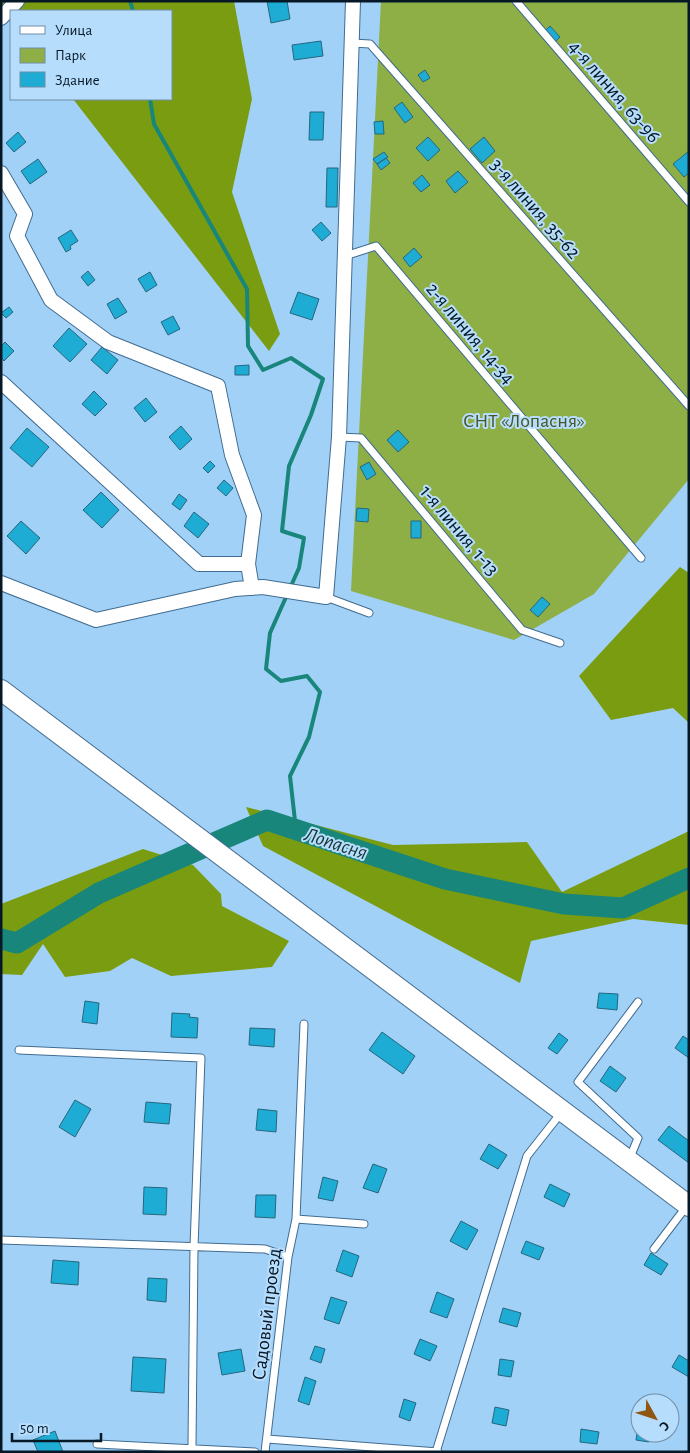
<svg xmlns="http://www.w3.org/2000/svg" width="690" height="1453" font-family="'Alegreya Sans',sans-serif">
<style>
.green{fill:#8eae46}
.forest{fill:#7a9c10}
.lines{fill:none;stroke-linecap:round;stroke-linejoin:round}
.stream{stroke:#18867a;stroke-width:4}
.river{stroke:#18867a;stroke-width:21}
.building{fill:#1eacd5;stroke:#25677d}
.lane-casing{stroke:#416c90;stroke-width:9}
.street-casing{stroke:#416c90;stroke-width:16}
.secondary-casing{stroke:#416c90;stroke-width:22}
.lane{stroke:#fff;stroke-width:7}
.street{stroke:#fff;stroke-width:14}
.secondary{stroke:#fff;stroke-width:20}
.labels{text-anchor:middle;stroke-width:4;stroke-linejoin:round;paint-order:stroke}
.street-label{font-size:20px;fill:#061826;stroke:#b7ddfd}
.park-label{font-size:20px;fill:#475626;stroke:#b7ddfd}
.water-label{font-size:21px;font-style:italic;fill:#173531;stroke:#b7ddfd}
</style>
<rect width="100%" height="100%" fill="#a2d1f8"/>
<path class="green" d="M381,1h308v478l-95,115 -80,46 -163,-49z"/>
<path class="forest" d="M1,1h233l18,98 -20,93 48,142 -11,17 -196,-252h98v-88h-160v9l-10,-13z
M680,567l9,6v150l-16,-15 -62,12 -32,-44z
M246,807l147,38 134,-3 35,50 127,-61v94l-56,-6 -102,22 -11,42 -257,-137z
M143,849l50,16 28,29 1,12 67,35 -17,26 -101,9 -39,-18 -22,13 -45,6 -22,-33 -21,31 -21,-1v-70z"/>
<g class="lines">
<path class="stream" d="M130,1l3,10
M150,99l4,25 93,165 1,57 15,24 28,-12 32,21 -12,36 -22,51 -7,65 22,7 -5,30 -29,65 -4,36 15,12 26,-5 13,16 -11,45 -19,39 6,54"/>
<path class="river" d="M1,939l16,4 82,-50 168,-73 178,59 119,25 59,4 66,-30"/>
</g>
<path class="building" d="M267,1h20l3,18 -19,4z
M550,26l10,11 -7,7 -10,-11z
M321,41l2,15 -29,4 -2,-15z
M425,70l5,8 -7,4 -5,-7z
M402,102l11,15 -8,6 -11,-15z
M310,112h14l-1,28h-14z
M383,121l1,13h-9l-1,-12z
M18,132l8,10 -12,10 -8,-9z
M428,137l12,13 -12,11 -12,-13z
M484,137l11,14 -13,12 -12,-14z
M689,151v22l-5,4 -11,-13z
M384,152l4,5 -11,7 -4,-5z
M386,158l4,5 -9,7 -4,-6z
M38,159l9,13 -17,12 -9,-13z
M327,168h11l-1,39h-11z
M458,171l10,11 -13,11 -9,-12z
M422,175l8,10 -9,7 -8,-9z
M321,222l10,11 -9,8 -10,-11z
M71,230l7,11 -8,5 1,3 -5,3 -8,-14z
M414,248l8,9 -12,10 -7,-9z
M88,271l7,9 -7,6 -7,-9z
M150,272l7,13 -11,7 -8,-13z
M298,292l21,7 -7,21 -22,-7z
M118,298l9,14 -12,7 -8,-15z
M9,307l4,5 -7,6 -5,-5z
M173,316l7,13 -12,6 -7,-13z
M69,328l18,16 -17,18 -17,-16z
M5,342l9,9 -10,10 -3,-4v-11z
M102,347l16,13 -11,14 -16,-14z
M249,365v10h-14v-9z
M94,391l13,13 -12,12 -13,-12z
M146,398l11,14 -12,10 -11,-14z
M181,426l11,13 -12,11 -11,-13z
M27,428l22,19 -17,20 -22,-19z
M398,430l11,12 -11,10 -11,-12z
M210,461l5,5 -7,7 -5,-5z
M369,462l7,12 -9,6 -7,-13z
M224,480l9,8 -7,8 -9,-8z
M101,492l18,18 -17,18 -19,-18z
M179,494l8,6 -7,10 -8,-6z
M357,508l12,1 -1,13 -12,-1z
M194,512l15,12 -11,14 -14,-12z
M21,521l19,17 -14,16 -19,-18z
M411,521h10v17h-10z
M542,597l8,7 -12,13 -8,-7z
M599,993l19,1 -1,16 -20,-2z
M85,1001l14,2 -2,21 -15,-2z
M172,1013l18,1 -1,3 9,1 -1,20 -26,-1z
M250,1028l25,1 -1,18 -25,-2z
M382,1032l33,24 -12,18 -34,-24z
M559,1033l9,7 -11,14 -9,-6z
M683,1036l6,4v18l-14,-10z
M610,1066l16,12 -10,14 -16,-11z
M75,1100l16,9 -16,28 -16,-10z
M146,1102l25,2 -2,20 -25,-2z
M258,1109l19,2 -1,21 -20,-2z
M669,1126l20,15v22l-31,-23z
M489,1144l18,11 -9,14 -18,-10z
M373,1164l14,5 -9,24 -15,-5z
M323,1177l15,4 -5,20 -15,-3z
M550,1184l20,10 -6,13 -20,-10z
M144,1187l23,1 -1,27 -23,-1z
M256,1195h20l-1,23 -20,-1z
M461,1221l17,9 -11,20 -17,-9z
M526,1241l18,7 -5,12 -18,-7z
M343,1250l16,6 -7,21 -16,-6z
M651,1253l17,11 -7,11 -17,-10z
M53,1260l26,2 -1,23 -27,-2z
M148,1278l19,1 -1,23 -19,-2z
M437,1292l17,7 -7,19 -17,-6z
M331,1297l16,5 -8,22 -15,-5z
M503,1308l18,5 -4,14 -18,-5z
M420,1339l17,7 -7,15 -16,-7z
M315,1346l10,3 -4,14 -11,-4z
M241,1349l4,22 -23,4 -4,-22z
M679,1355l10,6v16l-17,-10z
M133,1357l33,2 -2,34 -33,-2z
M500,1359l14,2 -3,16 -13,-2z
M305,1377l11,4 -7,24 -11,-4z
M404,1399l12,4 -6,18 -11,-4z
M495,1407l14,3 -3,16 -14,-3z
M638,1427l2,1v5h11l-2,9 -13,-2z
M581,1429l18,3 -2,12 -17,-2z
M55,1431l8,21h-25l-5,-12z"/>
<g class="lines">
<defs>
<path id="lane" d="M516,1l173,201
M352,43l18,1 319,362
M345,256l31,-10 265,312
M339,437l22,1 161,192 38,13
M326,597l43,16
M19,1050l182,8 -7,189 -2,200
M629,1160l9,-22 -60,-56 60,-80
M296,1219l68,5
M1,1240l264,9 23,8
M654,1249l32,-42
M267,1439l171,13
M97,1444l158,8
M265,1452l23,-195 8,-38 8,-195
M436,1452l91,-296 34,-43"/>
<path id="street" d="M1,18l16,-17
M1,173l24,41 -8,22 34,64 57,42 110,44 14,69 22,60 -6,49 4,24
M1,382l198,182h49
M1,583l95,37 139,-31 28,-2 63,10 13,-160 14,-436"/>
<path id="secondary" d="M1,690l688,516"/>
</defs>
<use href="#lane" class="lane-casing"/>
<use href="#street" class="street-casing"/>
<use href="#secondary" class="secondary-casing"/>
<use href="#lane" class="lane"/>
<use href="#street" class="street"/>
<use href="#secondary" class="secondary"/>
</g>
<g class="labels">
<g class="street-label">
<text transform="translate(615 91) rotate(49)" y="7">4-я линия, 63-96</text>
<text transform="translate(536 208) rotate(49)" y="7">3-я линия, 35-62</text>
<text transform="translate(471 333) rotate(50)" y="7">2-я линия, 14-34</text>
<text transform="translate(460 530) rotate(50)" y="7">1-я линия, 1-13</text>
<text transform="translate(266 1314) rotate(-83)" y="7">Садовый проезд</text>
</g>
<g class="park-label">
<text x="524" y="427">СНТ «Лопасня»</text>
</g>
<g class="water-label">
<text transform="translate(336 843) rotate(18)" y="7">Лопасня</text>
</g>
</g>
<rect width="690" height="1453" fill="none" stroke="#061826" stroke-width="5"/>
<rect x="10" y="10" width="162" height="90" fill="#b7ddfd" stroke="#708ea7"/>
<rect x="20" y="26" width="25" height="8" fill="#ffffff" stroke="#708ea7"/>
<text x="55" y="35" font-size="15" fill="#061826">Улица</text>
<rect x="20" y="48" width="25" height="15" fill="#8eae46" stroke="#708ea7"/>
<text x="55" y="60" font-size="15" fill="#061826">Парк</text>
<rect x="20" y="72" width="25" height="15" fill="#1eacd5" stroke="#708ea7"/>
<text x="55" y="85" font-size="15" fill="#061826">Здание</text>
<g transform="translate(655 1418) rotate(130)"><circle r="24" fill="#b7ddfd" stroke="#708ea7"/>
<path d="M0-4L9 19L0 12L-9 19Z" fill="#8f5611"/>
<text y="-8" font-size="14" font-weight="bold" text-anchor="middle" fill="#061826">С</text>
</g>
<path d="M12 1433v8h89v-8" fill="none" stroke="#061826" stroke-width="2.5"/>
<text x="20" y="1433" font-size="15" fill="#061826" stroke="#b7ddfd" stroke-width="4" paint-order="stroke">50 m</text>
</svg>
